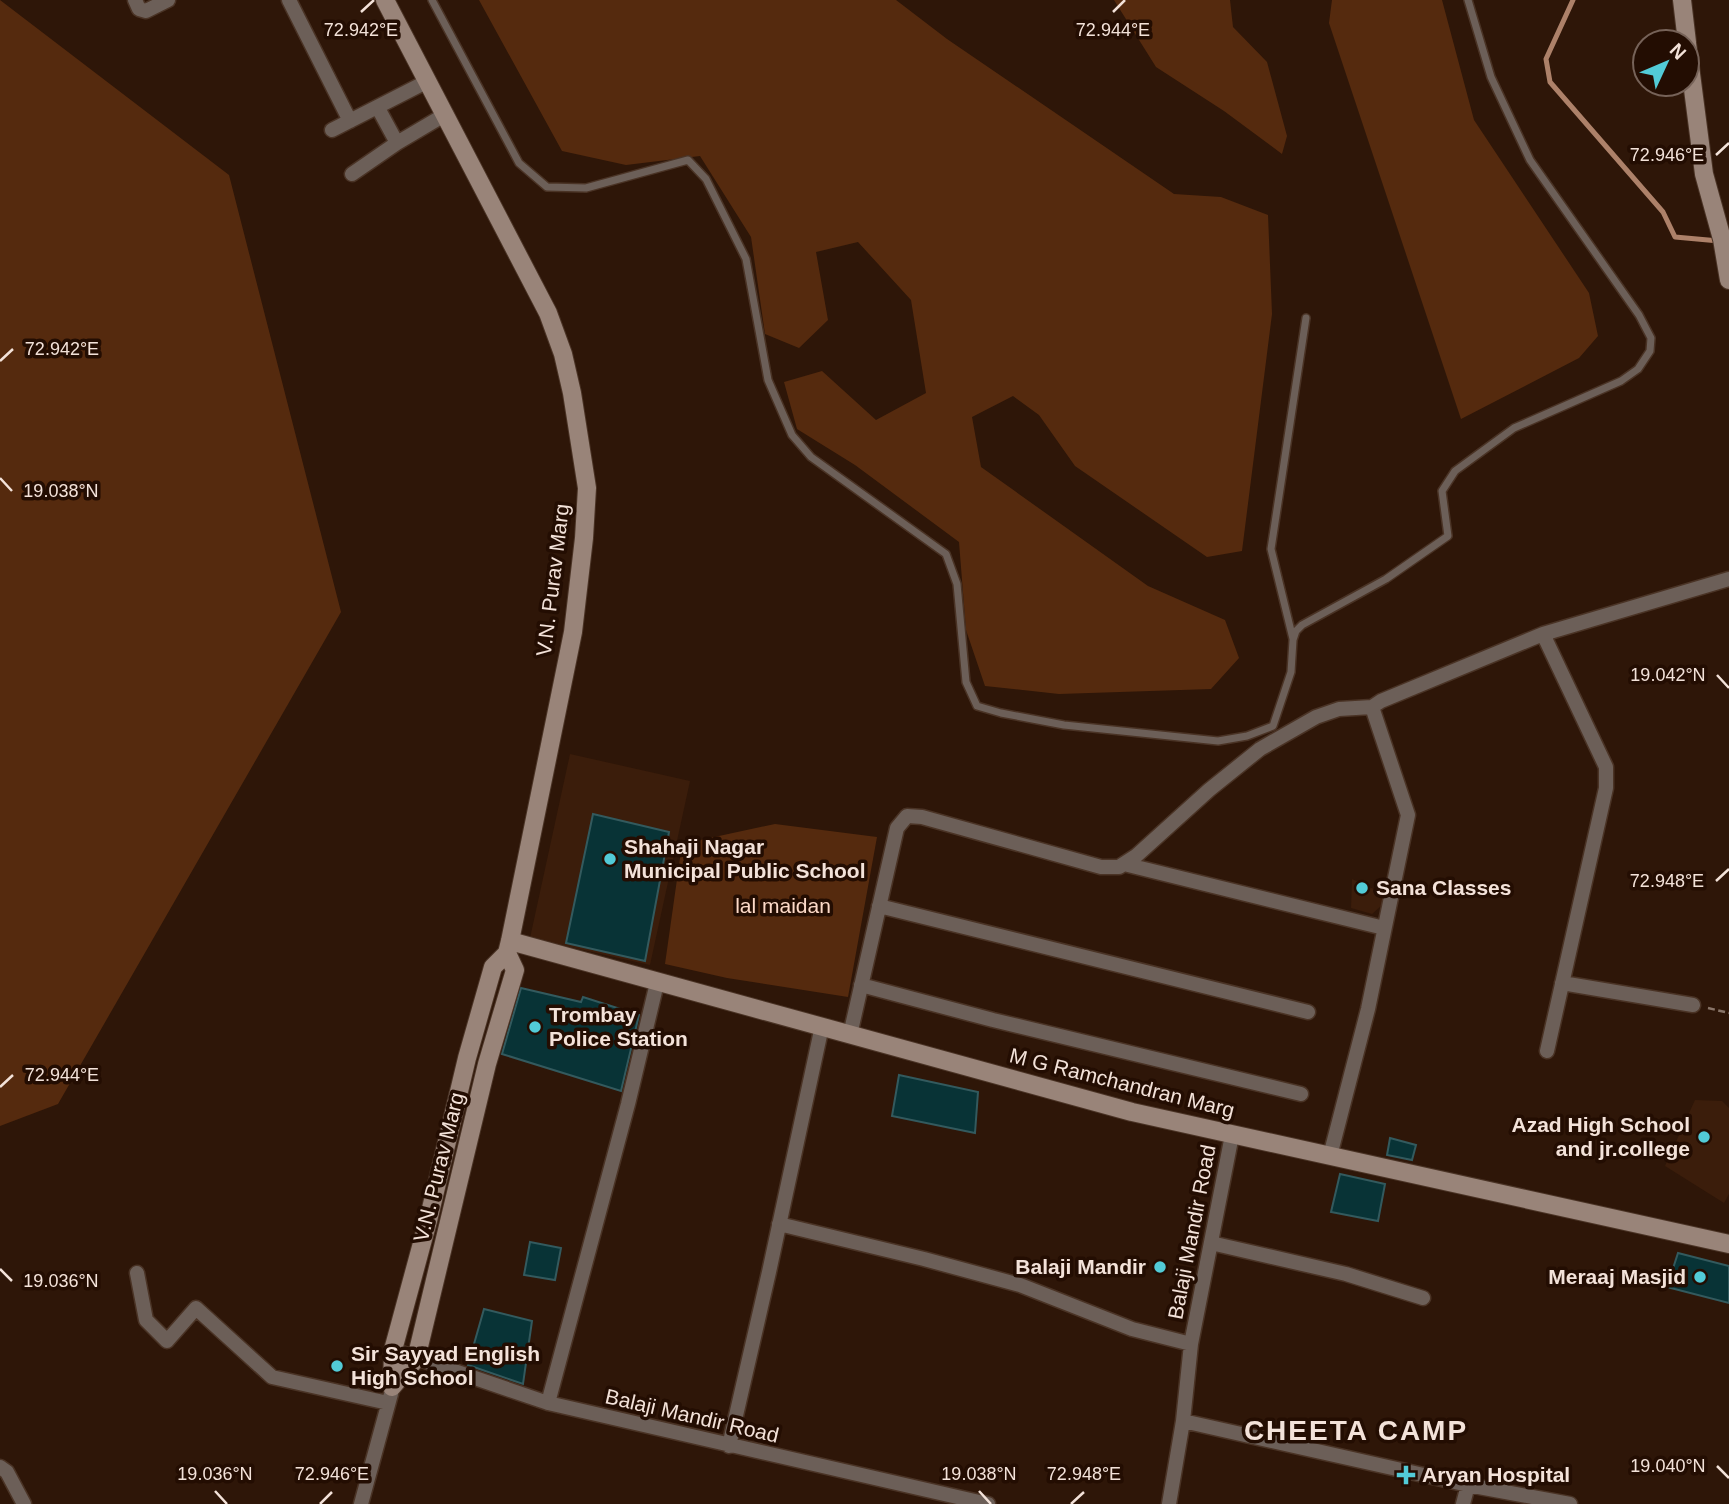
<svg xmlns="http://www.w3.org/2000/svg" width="1729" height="1504" font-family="Helvetica,sans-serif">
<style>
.built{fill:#3b1d0b}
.green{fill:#552a0e}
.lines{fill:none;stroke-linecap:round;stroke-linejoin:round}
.stream{stroke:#ad8169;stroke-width:5}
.building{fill:#083336;stroke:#335a5e;stroke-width:2}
.lane-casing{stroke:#4a3325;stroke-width:10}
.street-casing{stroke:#4a3325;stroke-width:17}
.secondary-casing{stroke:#4a3325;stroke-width:20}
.path{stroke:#897569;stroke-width:2.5;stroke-dasharray:7 3.5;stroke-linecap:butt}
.lane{stroke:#6c5f58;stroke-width:7}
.street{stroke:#6c5f58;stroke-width:14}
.secondary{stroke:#998479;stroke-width:18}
.ticks{fill:none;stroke:#f3e2d9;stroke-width:2.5}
.poi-dot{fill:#52cbd7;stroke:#230d02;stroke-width:2.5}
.labels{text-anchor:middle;stroke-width:7;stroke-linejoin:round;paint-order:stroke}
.street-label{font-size:21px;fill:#f3e2d9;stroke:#230d02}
.poi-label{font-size:21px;font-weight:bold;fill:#f3e2d9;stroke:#230d02;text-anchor:start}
.park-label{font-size:21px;fill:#fddac8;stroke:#230d02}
.district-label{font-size:28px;font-weight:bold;letter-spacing:2px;fill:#f3e2d9;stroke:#230d02}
.ticks-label{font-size:18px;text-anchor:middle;fill:#f3e2d9;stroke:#230d02;stroke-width:7;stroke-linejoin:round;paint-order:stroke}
</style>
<rect width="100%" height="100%" fill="#2e1608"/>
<path class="built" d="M570,754l120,27 -40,184 -120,-27z
M1352,879l39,18 -19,17 -21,-6z
M1695,1100l27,1 7,7v86l-5,9 -59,-37z"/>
<path class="green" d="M0,0l229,175 112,437 -283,492 -58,22z
M479,0h417l51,39 227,155 47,3 47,18 4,99 -30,237 -35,6 -132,-91 -36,-51 -26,-19 -41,21 9,50 167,119 77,34 14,38 -28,31 -152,5 -74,-8 -19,-56 -7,-88 -104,-77 -58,-36 -13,-47 38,-11 54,49 50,-27 -15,-93 -53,-58 -42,10 12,68 -29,28 -34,-14 -14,-97 -51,-81 -74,9 -64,-14z
M1114,0h116l3,27 34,35 20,74 -5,18 -58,-43 -68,-44z
M1332,0h110l32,120 115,173 9,43 -19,22 -118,61 -132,-396z
M775,824l102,13 -29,160 -121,-19 -62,-14 17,-120z"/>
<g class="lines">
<path class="stream" d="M1573,0l-27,59 4,23 113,130 12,25 44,4"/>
</g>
<path class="building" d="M593,814l76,18 -24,129 -79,-18z
M521,988l60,14 2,-5 56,18 -18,76 -119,-37z
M899,1075l79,17 -3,41 -83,-17z
M1390,1138l26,7 -4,15 -25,-5z
M1340,1174l45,10 -7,37 -47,-9z
M530,1242l31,6 -6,32 -31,-5z
M1678,1253l51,13v37l-62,-16z
M484,1309l48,12 -9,63 -55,-19z"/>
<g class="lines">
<defs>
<path id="lane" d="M432,0l87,163 28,24 39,1 102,-28 18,19 40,80 22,121 24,55 19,22 135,97 11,30 9,98 11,24 24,7 63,12 154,16 29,-5 26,-10 18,-54 2,-32 3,-9 6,-6 84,-46 62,-43 -6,-45 13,-20 59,-43 107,-47 17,-12 12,-18 1,-13 -12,-23 -109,-155 -39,-83 -23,-77
M1293,639l-22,-90 35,-231"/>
<path id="street" d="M135,0l4,9 7,2 22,-11
M289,0l61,121
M332,130l96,-49
M397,143l49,-29
M352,174l45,-31 -19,-35
M1543,634l63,133v21l-59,263
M1124,864l260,64
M879,906l429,106
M1562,983l131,22
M861,985l132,35 308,74
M850,1035l47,-207 10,-12 15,1 179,50h18l17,-11 73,-66 51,-41 56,-32 23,-8 33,-2 9,-6 162,-67 186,-55
M1330,1156l38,-147 40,-194 -36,-108
M779,1224l145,35 96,26 112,44 59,15
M1211,1243l135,31 77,24
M137,1273l9,47 21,21 29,-33 76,69 116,26
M393,1350l155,53 440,101
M548,1403l80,-299 29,-121
M1183,1421l285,64 -5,19
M729,1446l40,-174 53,-246
M0,1467l7,5 17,32
M1468,1485l102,19
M361,1504l30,-110
M1169,1504l14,-83 8,-77 41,-209"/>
<path id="secondary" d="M385,0l163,313 15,41 9,39 15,95 -3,50 -11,94 -63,309 -3,12 -14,14 -26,91 -39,163 -35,129 -1,37
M1682,0l5,42
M1687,43l17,131 18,65 7,41
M510,941l622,171 597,132
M392,1387l24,-28 71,-295 28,-94 -8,-17"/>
</defs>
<use href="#lane" class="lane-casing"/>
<use href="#street" class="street-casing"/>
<use href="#secondary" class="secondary-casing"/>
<path class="path" d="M1708,1008l21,5"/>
<use href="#lane" class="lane"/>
<use href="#street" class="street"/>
<use href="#secondary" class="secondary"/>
</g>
<path class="ticks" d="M361,12l13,-12M1113,12l12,-12M1716,155l13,-12M0,361l13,-12M0,478l12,13M1717,675l12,13M1716,881l13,-12M0,1087l13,-12M0,1269l12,12M1717,1466l12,12M215,1491l12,13M979,1491l12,13M320,1504l12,-12M1071,1504l13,-12"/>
<g class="poi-dot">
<circle cx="610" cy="859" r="7"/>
<circle cx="1362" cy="888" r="7"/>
<circle cx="535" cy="1027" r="7"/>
<circle cx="1704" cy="1137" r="7"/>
<circle cx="1160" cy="1267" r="7"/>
<circle cx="1700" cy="1277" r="7"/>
<circle cx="337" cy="1366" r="7"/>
<path d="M1402.5 1464.5h7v7h7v7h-7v7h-7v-7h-7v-7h7z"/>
</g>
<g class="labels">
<g class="street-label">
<text transform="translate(553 580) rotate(-83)" y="7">V.N. Purav Marg</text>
<text transform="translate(1122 1083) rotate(14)" y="7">M G Ramchandran Marg</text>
<text transform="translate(439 1167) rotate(-76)" y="7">V.N. Purav Marg</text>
<text transform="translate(1192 1232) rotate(-79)" y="7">Balaji Mandir Road</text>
<text transform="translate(692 1416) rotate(13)" y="7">Balaji Mandir Road</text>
</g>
<g class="poi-label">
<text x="624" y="854">Shahaji Nagar<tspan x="624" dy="24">Municipal Public School</tspan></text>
<text x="1376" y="895">Sana Classes</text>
<text x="549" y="1022">Trombay<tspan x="549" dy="24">Police Station</tspan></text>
<text x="1690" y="1132" text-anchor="end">Azad High School<tspan x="1690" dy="24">and jr.college</tspan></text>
<text x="1146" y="1274" text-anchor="end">Balaji Mandir</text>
<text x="1686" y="1284" text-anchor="end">Meraaj Masjid</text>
<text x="351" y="1361">Sir Sayyad English<tspan x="351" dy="24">High School</tspan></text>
<text x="1422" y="1482">Aryan Hospital</text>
</g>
<g class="park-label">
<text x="783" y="913">lal maidan</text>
</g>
<g class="district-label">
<text x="1356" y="1440">CHEETA CAMP</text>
</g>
</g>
<g class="ticks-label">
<text x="361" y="36">72.942°E</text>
<text x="1113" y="36">72.944°E</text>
<text x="1667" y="161">72.946°E</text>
<text x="62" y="355">72.942°E</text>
<text x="61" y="497">19.038°N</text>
<text x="1668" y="681">19.042°N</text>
<text x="1667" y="887">72.948°E</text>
<text x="62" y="1081">72.944°E</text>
<text x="61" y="1287">19.036°N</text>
<text x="1668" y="1472">19.040°N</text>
<text x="215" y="1480">19.036°N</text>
<text x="979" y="1480">19.038°N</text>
<text x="332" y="1480">72.946°E</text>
<text x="1084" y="1480">72.948°E</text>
</g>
<g transform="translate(1666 63) rotate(46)"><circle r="33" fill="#230d02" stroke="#766258" stroke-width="2"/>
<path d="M0-5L12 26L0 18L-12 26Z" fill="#52cbd7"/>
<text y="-10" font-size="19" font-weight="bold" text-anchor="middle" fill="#f3e2d9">N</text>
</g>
</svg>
